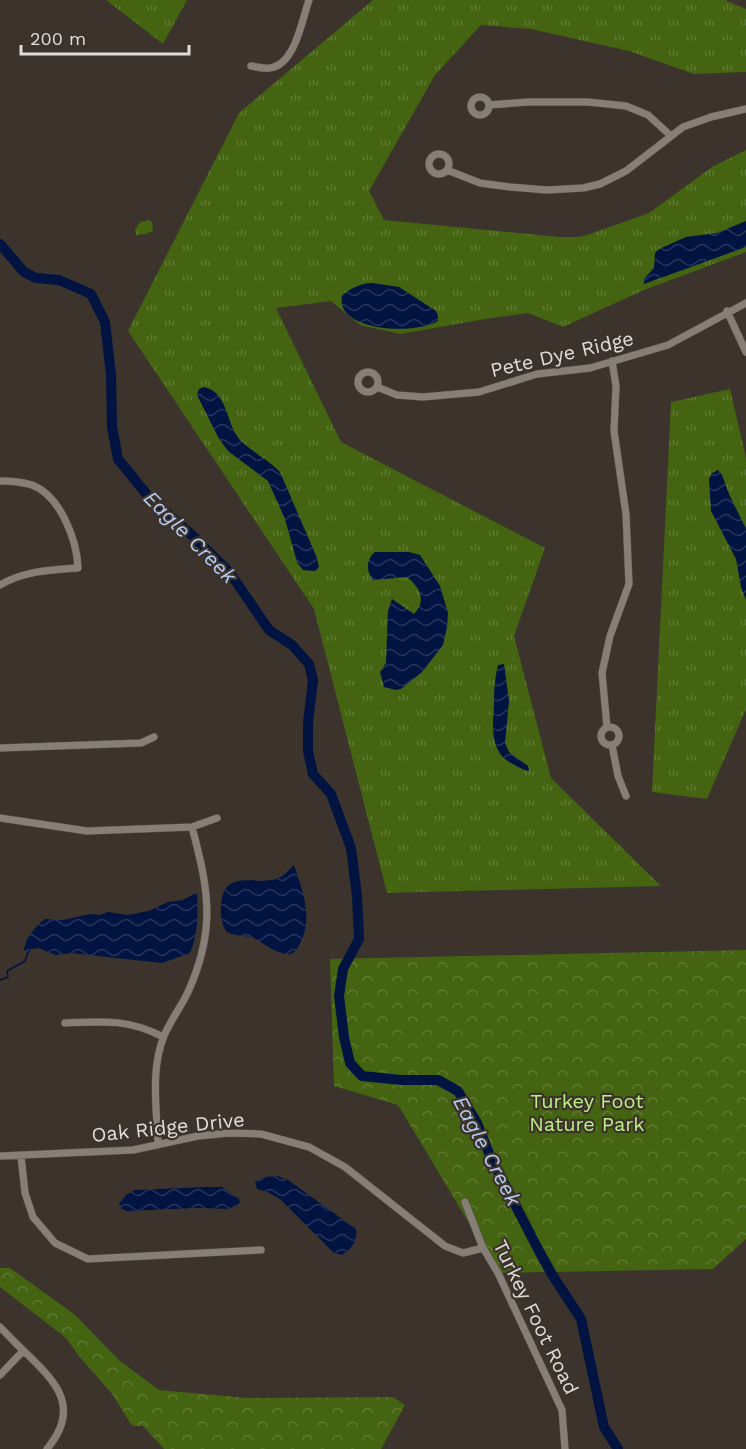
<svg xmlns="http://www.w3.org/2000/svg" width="746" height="1449" font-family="'Work Sans',sans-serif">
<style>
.grass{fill:url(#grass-tufts)}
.forest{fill:url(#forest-crowns)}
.water{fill:url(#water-waves)}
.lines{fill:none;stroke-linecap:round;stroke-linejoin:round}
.stream{stroke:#001341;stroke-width:1.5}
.river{stroke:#001341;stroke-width:10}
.minor-casing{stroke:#57514b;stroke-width:8}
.minor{stroke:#877e76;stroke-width:7}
.labels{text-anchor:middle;stroke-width:4.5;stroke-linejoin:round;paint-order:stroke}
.street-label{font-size:20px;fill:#e1dcd8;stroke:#3b332c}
.park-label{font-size:20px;fill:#beef84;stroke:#3b332c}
.water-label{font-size:21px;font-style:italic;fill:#b4cbf0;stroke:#3b332c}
</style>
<defs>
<pattern id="grass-tufts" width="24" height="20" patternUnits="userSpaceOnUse" patternTransform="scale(1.5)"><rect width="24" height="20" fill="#446411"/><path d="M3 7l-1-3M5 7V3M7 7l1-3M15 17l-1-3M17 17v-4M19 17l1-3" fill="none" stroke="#5f7a33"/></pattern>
<pattern id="forest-crowns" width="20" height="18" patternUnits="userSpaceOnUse" patternTransform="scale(1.5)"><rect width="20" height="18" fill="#446411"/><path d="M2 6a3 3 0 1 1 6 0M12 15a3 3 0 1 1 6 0" fill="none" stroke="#5f7a33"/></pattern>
<pattern id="water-waves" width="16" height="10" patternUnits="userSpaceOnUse" patternTransform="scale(1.5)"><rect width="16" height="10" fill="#001341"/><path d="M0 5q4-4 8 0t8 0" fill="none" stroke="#25355c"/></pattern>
</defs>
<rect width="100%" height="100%" fill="#3b332c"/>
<path class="grass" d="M106,0h81l-24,44z
M373,0h352l21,9v63l-52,2 -65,-23 -98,-22 -50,-4 -46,50 -66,116 15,29 176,17h19l14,-4 56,-20 63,-46 34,-17v102l-102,38 -81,37 -35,-14 -43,6 -85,15 -40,-9 -29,-24 -55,7 65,134 204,106 -31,88 37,142 110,108 -274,7 -73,-284 -186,-278 111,-218z
M149,220l3,2 1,9 -7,3 -10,1 -1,-5 5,-8z
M730,389l16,69v251l-39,90 -55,-7 19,-390z"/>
<path class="forest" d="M746,950v289l-33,30 -214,4 -101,-168 -64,-19 -4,-127z
M0,1268h10l64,46 46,47 39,29 88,8 146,-1 12,8 -24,44h-217l-21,-23h-11l-19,-31 -35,-40 -12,-17 -66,-51z"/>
<path class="water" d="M746,221v26l-102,37v-5l10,-11 1,-15 4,-4 27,-12 31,-4z
M372,283l27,4 37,24 2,5v5c-21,14 -103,11 -96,-25 6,-7 20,-13 30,-13z
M204,387c23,5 22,33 33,49 8,12 31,23 43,36l37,86 2,9 -4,4 -12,-1 -6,-8 -12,-43 -17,-38 -40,-30 -10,-14 -21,-42 2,-6z
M718,470l4,5 7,19 17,35v71l-5,-13 -5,-28 -25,-48 -2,-32 3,-6z
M375,552h34l11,3 20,31 8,27 -1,14 -4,18 -21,27 -21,17 -5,1 -12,-3 -4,-15 6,-9 2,-52 4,-12 22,15c13,-13 6,-27 -7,-37l-34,3c-7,-8 -7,-21 2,-28z
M504,664l5,37 -4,42 4,9 19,14 1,5c-7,-1 -12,-5 -18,-8 -22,-12 -18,-38 -17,-60 0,-14 1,-25 4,-38z
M294,865c9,26 20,55 5,80 -2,4 -4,8 -9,9 -12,1 -24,-9 -34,-15 -8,-4 -26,-3 -30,-8 -7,-9 -7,-36 1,-44 11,-12 35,-3 49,-8 7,-2 13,-9 18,-14z
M194,894h3c1,21 1,40 -7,59l-28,10 -91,-10 -15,2 -18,-7 -6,1 -2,3 -6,-2c2,-13 11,-23 21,-31l18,1 27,-6 10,1 8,-3 19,3 22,-4 19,-9 15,-2z
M278,1176l10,4 68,49c2,11 -5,21 -14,26l-8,-2 -53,-53 -11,-7 -13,-4 -2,-7 8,-5z
M206,1187h16l17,12 1,4 -11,6 -32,-1 -71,3 -5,-3 -2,-4 7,-9 9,-5z"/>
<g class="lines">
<path class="stream" d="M0,980l8,-3 -1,-6 18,-10 3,-9"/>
<path class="river" d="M0,244l24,28 12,6 23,2 32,14 14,28 6,53 1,52 6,32 30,37 46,41 36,36 39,57 23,15 17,19 4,16 -5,43v28l5,23 18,20 20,54 6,48 2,43 -16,30 -4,27 5,41 6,26 12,13 39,4h37l20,11 19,32 13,33 49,95 14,25 28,43 23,108 14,22"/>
<defs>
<path id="minor" d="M251,66c6,1 13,3 19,2 25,-3 32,-48 39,-68
M471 106a9 9 0 1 1 18 0a9 9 0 1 1-18 0Z
M489,105l39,-3h60l38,4 22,9 23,21
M429 164a10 10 0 1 1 20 0a10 10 0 1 1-20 0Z
M447,170l33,13 30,4 37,3 36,-2 17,-4 26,-13 57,-44 28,-10 35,-8
M727,311l19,41
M358 382a10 10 0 1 1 20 0a10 10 0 1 1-20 0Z
M377,387l20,8 26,2 56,-5 58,-18 53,-6 78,-23 78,-42
M0,481c11,0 22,1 32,4 29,11 45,56 46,83 -28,2 -54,3 -78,17
M601 736a9 9 0 1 1 18 0a9 9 0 1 1-18 0Z
M607,727l-5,-54 8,-37 19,-52 -3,-70 -12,-83 2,-45 -4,-25
M612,745l6,31 8,20
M0,748l141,-5 13,-6
M0,818l87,13 105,-4 25,-9
M65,1023c37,-2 65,-4 98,14
M158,1145c-1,-35 -8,-75 6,-109 6,-15 17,-29 24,-44 28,-62 21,-101 4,-165
M0,1156l133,-6 65,-14 31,-3 32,1 48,13 36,20 100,79 18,7 20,-5
M21,1156l4,37 8,24 22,26 33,16 173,-9
M465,1202l18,46 15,25 64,137 3,39
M0,1327c9,9 17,18 27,27 30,29 54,54 20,95
M0,1375l23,-24"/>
</defs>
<use href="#minor" class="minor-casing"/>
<use href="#minor" class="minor"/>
</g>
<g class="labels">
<g class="street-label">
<text transform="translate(562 354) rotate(-13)" y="7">Pete Dye Ridge</text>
<text transform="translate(168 1127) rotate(-6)" y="7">Oak Ridge Drive</text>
<text transform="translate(536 1317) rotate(64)" y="7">Turkey Foot Road</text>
</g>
<g class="park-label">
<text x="587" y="1108">Turkey Foot<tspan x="587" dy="23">Nature Park</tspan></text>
</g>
<g class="water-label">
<text transform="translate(190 537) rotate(45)" y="7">Eagle Creek</text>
<text transform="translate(487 1151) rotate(62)" y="7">Eagle Creek</text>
</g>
</g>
<path d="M21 45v9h168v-9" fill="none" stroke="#e1dcd8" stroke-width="3"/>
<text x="30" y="45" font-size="18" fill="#e1dcd8" stroke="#3b332c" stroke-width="4.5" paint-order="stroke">200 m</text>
</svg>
